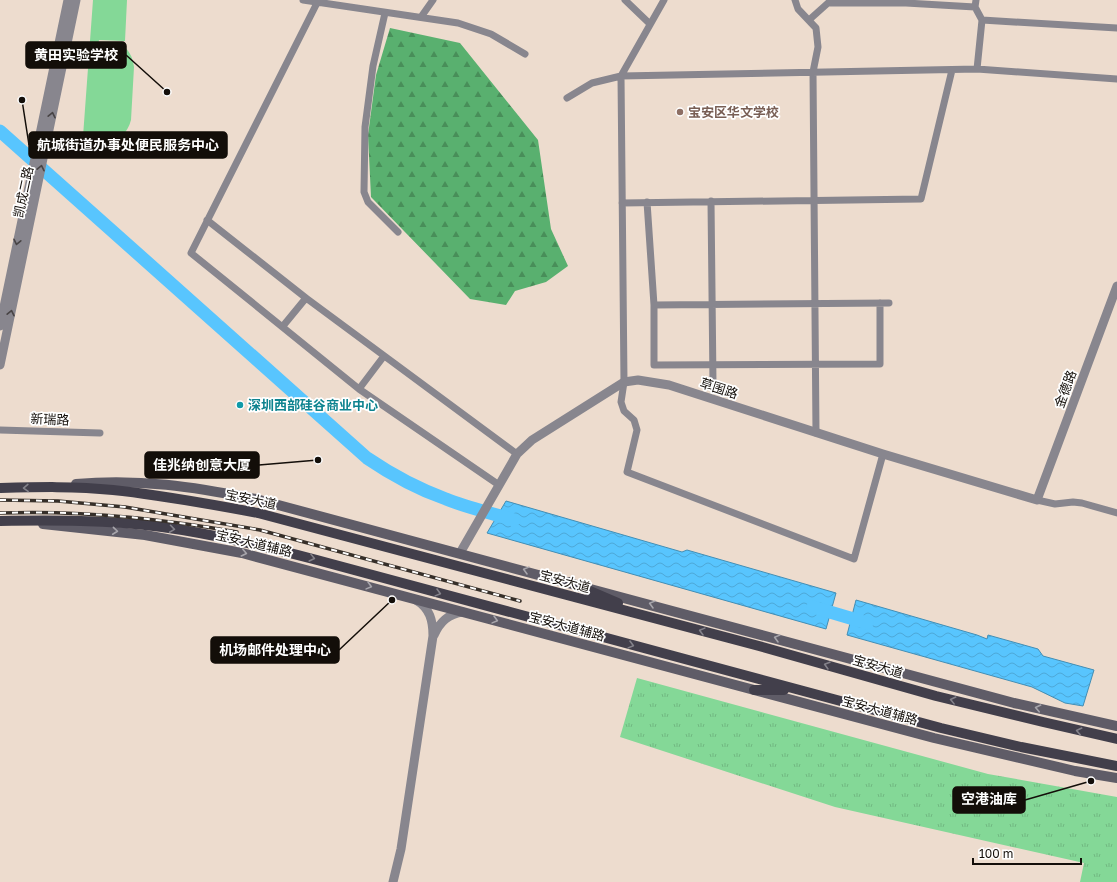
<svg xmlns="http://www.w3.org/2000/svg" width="1117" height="882" font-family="'Golos Text','Noto Sans SC',sans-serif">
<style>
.grass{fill:url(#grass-tufts)}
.forest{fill:url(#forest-firs)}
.pitch{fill:#84d897}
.water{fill:url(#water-waves);stroke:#438eb4}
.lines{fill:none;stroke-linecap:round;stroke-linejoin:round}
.river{stroke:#58c5fe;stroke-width:13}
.minor{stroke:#88868e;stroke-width:7}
.tertiary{stroke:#88868e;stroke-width:9}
.secondary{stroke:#5f5c67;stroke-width:10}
.primary{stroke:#423f4b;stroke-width:10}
.rail-casing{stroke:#362f29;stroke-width:3.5}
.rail{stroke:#fff;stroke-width:2;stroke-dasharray:6;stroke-linecap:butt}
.oneway{stroke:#484445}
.oneway2{stroke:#84828a}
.oneway3{stroke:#a7a5ab}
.education-dot{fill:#8d6e63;stroke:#fff;stroke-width:1.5}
.culture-dot{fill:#0f9aa8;stroke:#fff;stroke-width:1.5}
.labels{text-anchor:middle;stroke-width:3.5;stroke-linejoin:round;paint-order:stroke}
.education-label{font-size:13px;font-weight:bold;fill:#785e54;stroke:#fff;text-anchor:start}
.street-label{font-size:13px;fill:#130e09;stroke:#fff}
.culture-label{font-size:13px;font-weight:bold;fill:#0d838f;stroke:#fff;text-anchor:start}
.leader{fill:none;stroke:#130e09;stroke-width:1.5}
.callout-dot{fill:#130e09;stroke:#fff;stroke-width:1.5}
.callout{fill:#130e09;stroke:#130e09;stroke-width:1.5}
.callout-label{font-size:14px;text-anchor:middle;font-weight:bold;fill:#fff}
</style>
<defs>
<pattern id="grass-tufts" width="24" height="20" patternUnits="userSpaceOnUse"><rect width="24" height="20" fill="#84d897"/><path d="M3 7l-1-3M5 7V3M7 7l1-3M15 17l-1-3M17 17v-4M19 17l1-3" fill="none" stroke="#71b881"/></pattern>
<pattern id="forest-firs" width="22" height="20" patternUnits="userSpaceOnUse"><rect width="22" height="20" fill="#59b06f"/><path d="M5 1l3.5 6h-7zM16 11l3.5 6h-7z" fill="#488e59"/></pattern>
<pattern id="water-waves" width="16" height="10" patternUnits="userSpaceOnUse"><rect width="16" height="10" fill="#58c5fe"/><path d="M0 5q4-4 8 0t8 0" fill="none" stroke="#4ca8d8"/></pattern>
</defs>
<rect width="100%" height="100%" fill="#eddcce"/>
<path class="grass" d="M637,678l351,96 129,23v85h-37l4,-19 -249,-56 -215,-70z"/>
<path class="forest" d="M390,28l70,15 78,97 13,89 17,37 -22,16 -31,9 -9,14 -36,-6 -99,-102 -3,-62 8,-60z"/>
<path class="pitch" d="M93,0h34l-2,41 -26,-1 -1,6c18,-10 34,1 36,21l-3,53c-5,19 -21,27 -38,16l-1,15 -10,-1z"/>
<path class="water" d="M506,501l176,51 5,-2 149,43 -10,36 -339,-96z
M856,600l121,35 10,4 1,-4 50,14 5,7 51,14 -11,36 -18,-3 -33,-16 -185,-52z"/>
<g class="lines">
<path class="river" d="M0,131l367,327c25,17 51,31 79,41 22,9 46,14 68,21
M813,607l54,16"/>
<path class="minor" d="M303,0l155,23 33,11 34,20
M625,0l25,24
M664,0l-43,76 3,306 -3,20 3,9 10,9 3,10 -10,42 227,87 29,-105
M795,0l3,9 18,19 2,19 -5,25 3,361
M976,0l-1,7 7,13 -5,49
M317,3l-126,250 168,136 140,96
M385,13l-12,53 -8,61 -1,65 4,10 30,30
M421,17l12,-17
M809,20l19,-17h78l69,4
M982,20l135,8
M567,98l25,-15 29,-7 356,-7 140,10
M711,201l2,182
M647,202l7,103v60l226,-1v-61
M622,203l299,-4 31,-129
M207,220l99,78 211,156
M654,305l235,-2
M283,326l23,-28
M359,389l25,-33
M0,430l100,3
M1037,500l18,4 18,-2 9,1 35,10"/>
<path class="tertiary" d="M0,326l68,-326
M0,365l76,-365
M460,553l57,-99 15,-14 92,-58 14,-2 31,5 214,69 154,46 80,-214
M434,635c6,-13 14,-21 29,-23
M393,882l8,-33 32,-213c0,-15 -3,-28 -17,-36"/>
<path class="secondary" d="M76,484c63,-6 118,3 180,15l758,204 103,23
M43,524l102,11 97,18 692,185 141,33 42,7"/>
<path class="primary" d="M0,488c38,-1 75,-2 113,2 49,5 97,14 145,23l501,133 177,50 107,26 74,17
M0,521c54,-1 108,-1 162,6 52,7 104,20 155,33l624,168 80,19 96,19
M569,582l49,21
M754,690h30"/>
<defs>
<path id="rail" d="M0,500l58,1 67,6 135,23 260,71
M0,513c80,-3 158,5 237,19"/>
</defs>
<use href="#rail" class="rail-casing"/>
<use href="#rail" class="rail"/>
</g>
<defs><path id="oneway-chevron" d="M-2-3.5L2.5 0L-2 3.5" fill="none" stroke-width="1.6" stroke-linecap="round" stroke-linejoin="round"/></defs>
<g class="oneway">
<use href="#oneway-chevron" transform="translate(52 115) rotate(-78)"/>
<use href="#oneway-chevron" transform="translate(41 168) rotate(-78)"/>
<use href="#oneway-chevron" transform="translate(17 242) rotate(102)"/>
<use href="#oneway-chevron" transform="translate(11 313) rotate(-78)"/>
</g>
<g class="oneway2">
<use href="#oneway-chevron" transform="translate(26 488) rotate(178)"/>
<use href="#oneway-chevron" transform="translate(172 529) rotate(8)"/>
<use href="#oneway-chevron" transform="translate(312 558) rotate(14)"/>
<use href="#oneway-chevron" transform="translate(438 593) rotate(15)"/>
<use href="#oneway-chevron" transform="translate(702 631) rotate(-165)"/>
<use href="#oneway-chevron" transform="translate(631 645) rotate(15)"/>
<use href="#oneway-chevron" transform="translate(827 665) rotate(-164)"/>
<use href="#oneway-chevron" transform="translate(953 700) rotate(-166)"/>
<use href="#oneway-chevron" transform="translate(1079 731) rotate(-167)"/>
</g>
<g class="oneway3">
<use href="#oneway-chevron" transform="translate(115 531) rotate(6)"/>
<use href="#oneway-chevron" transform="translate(244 553) rotate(13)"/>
<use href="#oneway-chevron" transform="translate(526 570) rotate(-165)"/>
<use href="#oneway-chevron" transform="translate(369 586) rotate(15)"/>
<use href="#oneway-chevron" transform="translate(652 604) rotate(-165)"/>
<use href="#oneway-chevron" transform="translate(495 620) rotate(15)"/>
<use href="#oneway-chevron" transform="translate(777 638) rotate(-165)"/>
<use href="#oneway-chevron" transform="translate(1038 708) rotate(-167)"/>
</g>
<circle class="education-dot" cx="680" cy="112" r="4"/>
<circle class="culture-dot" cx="240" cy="405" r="4"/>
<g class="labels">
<g class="education-label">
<text x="688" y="117">宝安区华文学校</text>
</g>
<g class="street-label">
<text transform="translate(23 192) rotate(-78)" y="5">凯成二路</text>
<text transform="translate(719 388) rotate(18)" y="5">草围路</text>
<text transform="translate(1065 389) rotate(-70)" y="5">金德路</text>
<text transform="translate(50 419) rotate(2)" y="5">新瑞路</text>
<text transform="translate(251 499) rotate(12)" y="5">宝安大道</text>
<text transform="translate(254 543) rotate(13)" y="5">宝安大道辅路</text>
<text transform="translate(565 581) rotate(15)" y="5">宝安大道</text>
<text transform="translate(567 626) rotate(15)" y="5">宝安大道辅路</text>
<text transform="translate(878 666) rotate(16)" y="5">宝安大道</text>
<text transform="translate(880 710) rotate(15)" y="5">宝安大道辅路</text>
</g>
<g class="culture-label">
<text x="248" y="410">深圳西部硅谷商业中心</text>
</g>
</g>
<path class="leader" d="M167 92L126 55M22 100L29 145M318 460L259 465M392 600L339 650M1091 781L1025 800"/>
<g class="callout-dot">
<circle cx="167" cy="92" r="4"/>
<circle cx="22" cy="100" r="4"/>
<circle cx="318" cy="460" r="4"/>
<circle cx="392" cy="600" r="4"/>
<circle cx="1091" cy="781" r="4"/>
</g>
<g class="callout">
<rect x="26" y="42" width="100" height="26" rx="4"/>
<rect x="29" y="132" width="198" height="26" rx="4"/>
<rect x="145" y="452" width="114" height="26" rx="4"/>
<rect x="211" y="637" width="128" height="26" rx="4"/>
<rect x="953" y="787" width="72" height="26" rx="4"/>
</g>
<g class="callout-label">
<text x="76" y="60">黄田实验学校</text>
<text x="128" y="150">航城街道办事处便民服务中心</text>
<text x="202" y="470">佳兆纳创意大厦</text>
<text x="275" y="655">机场邮件处理中心</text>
<text x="989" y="804">空港油库</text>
</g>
<path d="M973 858v6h108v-6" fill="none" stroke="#130e09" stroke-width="2"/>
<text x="979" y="858" font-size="12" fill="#130e09" stroke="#ffffff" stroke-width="3" paint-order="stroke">100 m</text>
</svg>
